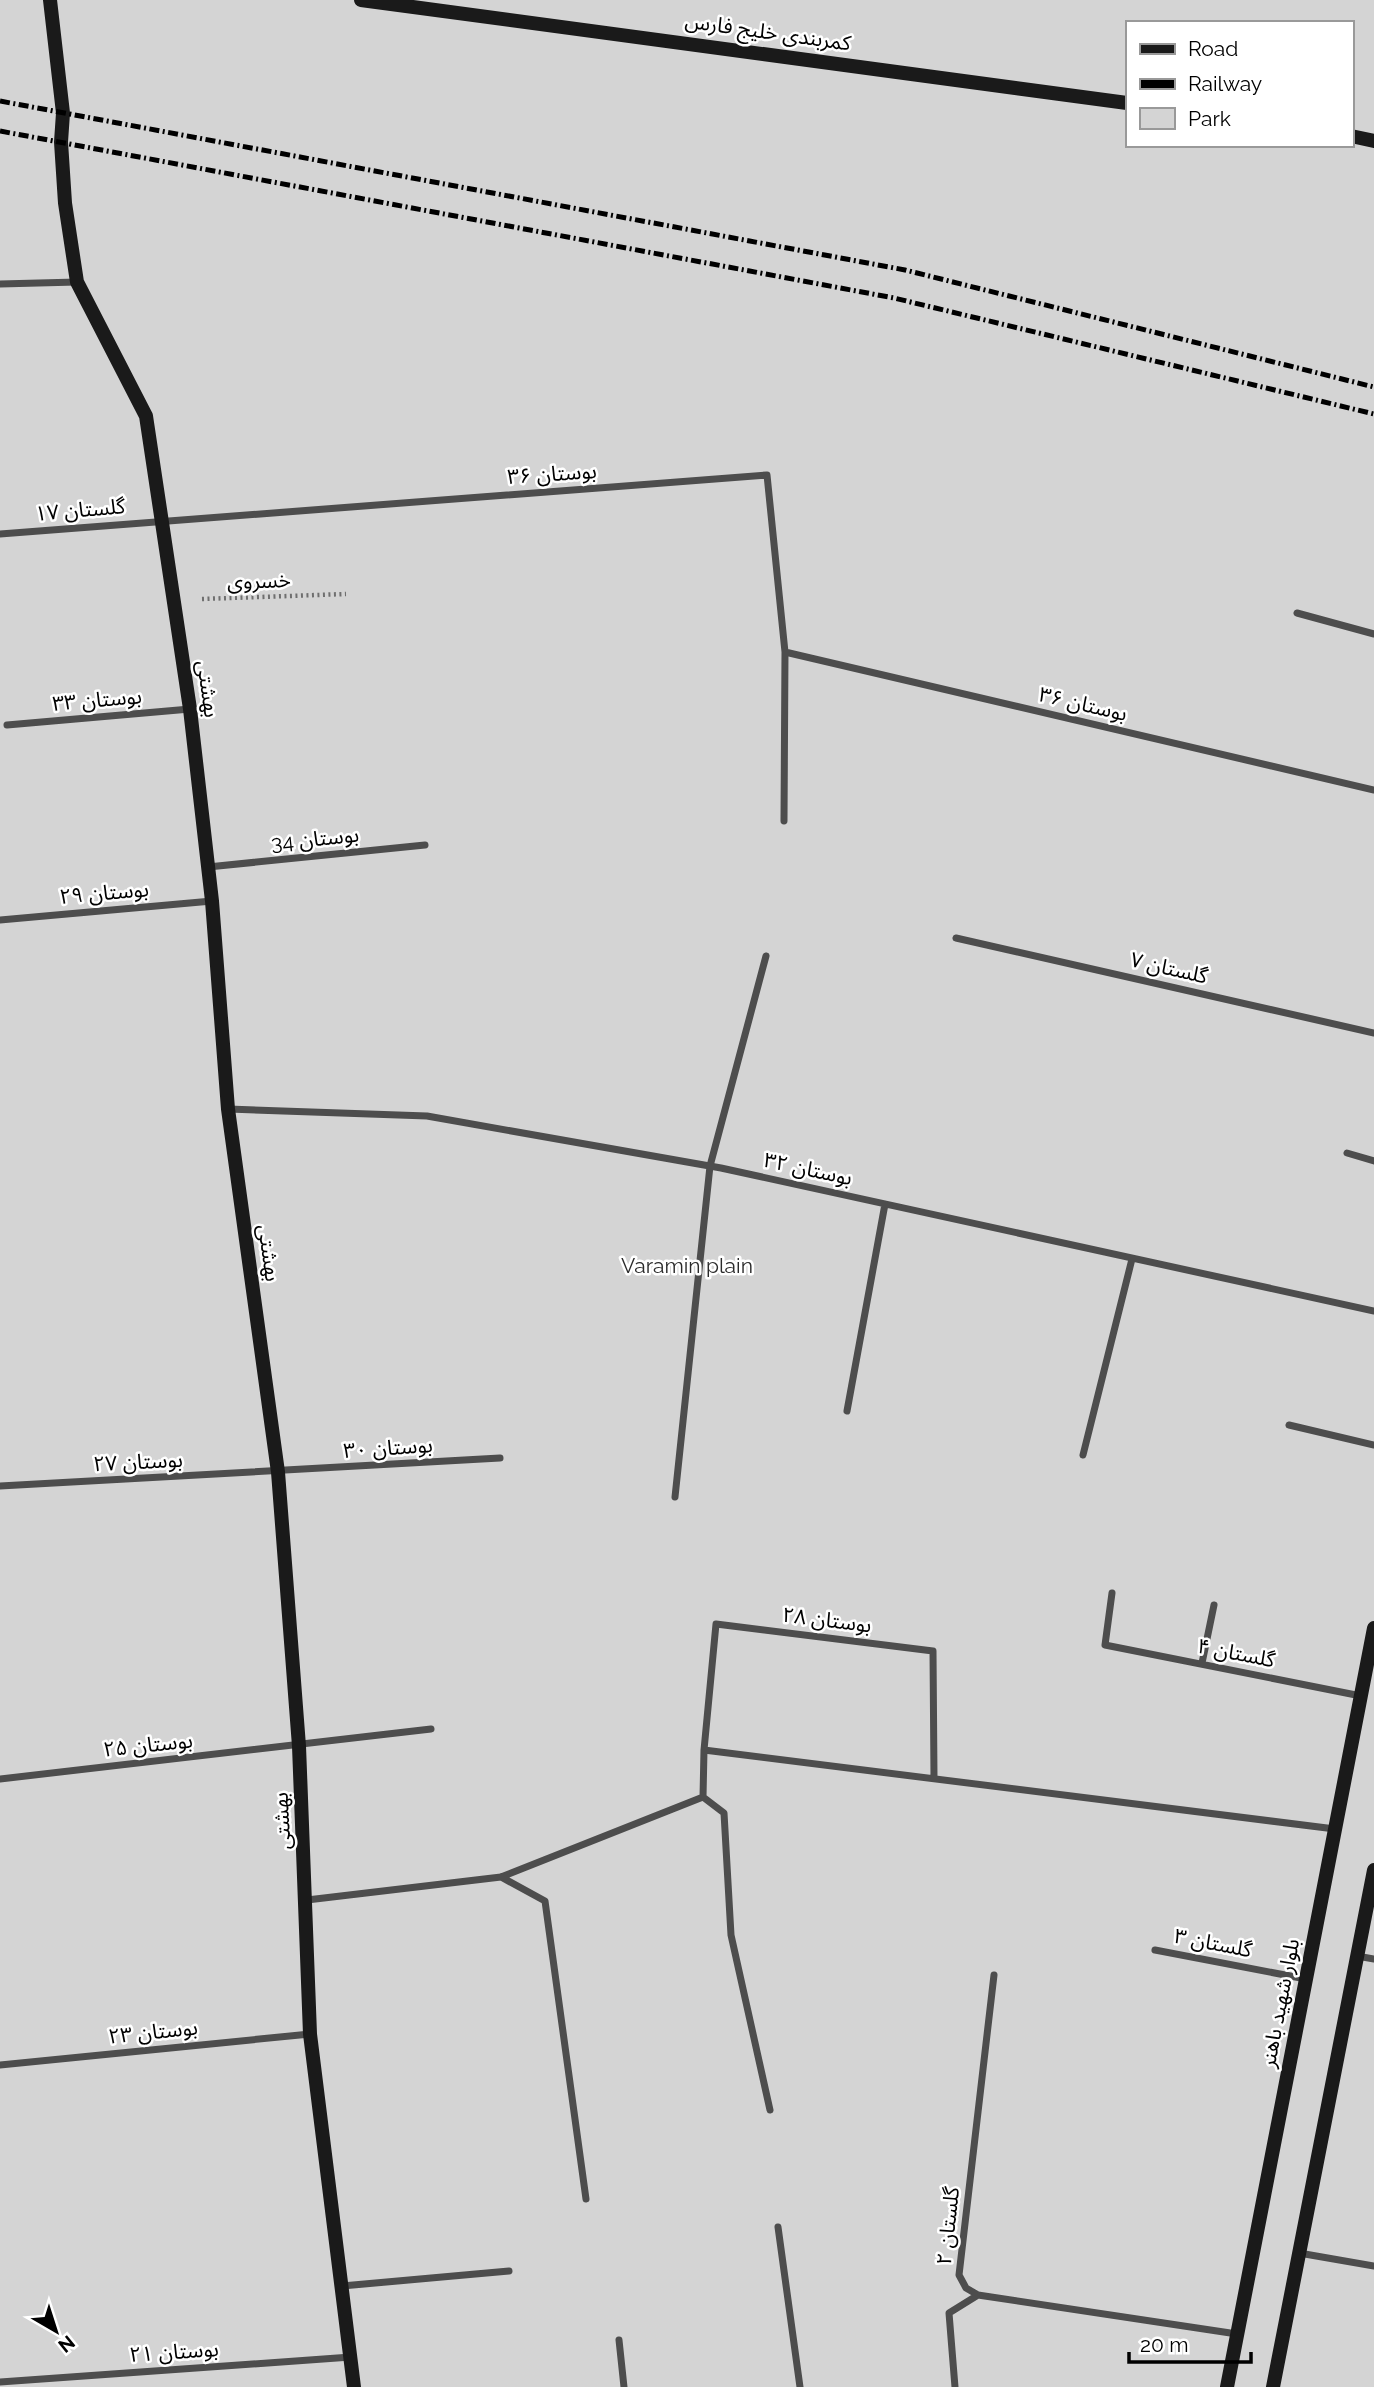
<svg xmlns="http://www.w3.org/2000/svg" width="1374" height="2387" font-family="Raleway,'Noto Sans Arabic',sans-serif">
<style>
.green{fill:#d4d4d4;fill-rule:evenodd}
.lines{fill:none;stroke-linecap:round;stroke-linejoin:round}
.path{stroke:#6f6f6f;stroke-width:4.5;stroke-dasharray:2 3.5;stroke-linecap:butt}
.street{stroke:#4d4d4d;stroke-width:7}
.secondary{stroke:#1a1a1a;stroke-width:14}
.rail{stroke:#000;stroke-width:5;stroke-dasharray:10 3.5 2 3.5;stroke-linecap:butt}
.labels{text-anchor:middle;stroke-width:5;stroke-linejoin:round;paint-order:stroke}
.street-label{font-size:21px;fill:#000;stroke:#fff}
.park-label{font-size:21px;fill:#2b2b2b;stroke:#fff}
</style>
<rect width="100%" height="100%" fill="#fff"/>
<path class="green" d="M0,0h1374v2387h-1374zM1127,23h224v122h-224z"/>
<g class="lines">
<path class="path" d="M202,599l144,-5"/>
<path class="street" d="M0,284l77,-2
M0,534l767,-59 18,177 589,138
M1297,613l77,21
M7,725l183,-16
M784,821l1,-169
M208,867l217,-22
M0,920l212,-19
M956,938l418,95
M228,1109l199,7 294,52 653,143
M1347,1153l27,8
M847,1411l38,-207
M1289,1425l85,20
M1083,1455l49,-196
M0,1486l500,-28
M675,1497l35,-331 56,-210
M1112,1593l-7,52 256,51
M1202,1663l12,-58
M704,1750l631,79
M0,1779l431,-50
M703,1797l1,-47 12,-126 217,27 1,126
M703,1797l21,16 7,122 39,175
M501,1877l44,24 41,298
M307,1900l194,-23 202,-80
M1155,1950l151,29
M1357,1956l17,3
M994,1975l-35,300 7,13 12,7 259,39
M0,2065l310,-31
M778,2227l22,160
M1299,2253l75,13
M342,2286l167,-15
M619,2340l5,47
M0,2382l351,-25
M955,2387l-6,-74 29,-18"/>
<path class="secondary" d="M50,0l13,113 -2,29 4,61 12,79 69,134 44,293 22,192 16,208 50,363 21,274 11,288 44,353
M361,0l766,103
M1351,136l23,5
M1227,2387l147,-759
M1273,2387l101,-517"/>
<path class="rail" d="M0,101l905,169 469,117
M0,131l894,167 480,116"/>
</g>
<g class="labels">
<g class="street-label">
<text transform="translate(768 32) rotate(8)" y="7">کمربندی خلیج فارس</text>
<text transform="translate(552 474) rotate(-4)" y="7">بوستان ۳۶</text>
<text transform="translate(80 510) rotate(-5)" y="7">گلستان ۱۷</text>
<text transform="translate(259 581) rotate(-2)" y="7">خسروی</text>
<text transform="translate(208 689) rotate(82)" y="7">بهشتی</text>
<text transform="translate(97 700) rotate(-5)" y="7">بوستان ۳۳</text>
<text transform="translate(1083 704) rotate(13)" y="7">بوستان ۳۶</text>
<text transform="translate(315 839) rotate(-6)" y="7">بوستان 34</text>
<text transform="translate(104 893) rotate(-5)" y="7">بوستان ۲۹</text>
<text transform="translate(1169 968) rotate(13)" y="7">گلستان ۷</text>
<text transform="translate(808 1169) rotate(12)" y="7">بوستان ۳۲</text>
<text transform="translate(269 1253) rotate(82)" y="7">بهشتی</text>
<text transform="translate(388 1448) rotate(-4)" y="7">بوستان ۳۰</text>
<text transform="translate(138 1462) rotate(-3)" y="7">بوستان ۲۷</text>
<text transform="translate(827 1620) rotate(7)" y="7">بوستان ۲۸</text>
<text transform="translate(1236 1653) rotate(11)" y="7">گلستان ۴</text>
<text transform="translate(148 1745) rotate(-6)" y="7">بوستان ۲۵</text>
<text transform="translate(282 1821) rotate(-93)" y="7">بهشتی</text>
<text transform="translate(1213 1943) rotate(11)" y="7">گلستان ۳</text>
<text transform="translate(1280 2003) rotate(-79)" y="7">بلوار شهید باهنر</text>
<text transform="translate(153 2032) rotate(-6)" y="7">بوستان ۲۳</text>
<text transform="translate(948 2226) rotate(-84)" y="7">گلستان ۲</text>
<text transform="translate(174 2352) rotate(-4)" y="7">بوستان ۲۱</text>
</g>
<g class="park-label">
<text x="687" y="1273">Varamin plain</text>
</g>
</g>
<rect x="1126" y="21" width="228" height="126" fill="#ffffff" stroke="#999999" stroke-width="2"/>
<rect x="1140" y="44" width="35" height="10" fill="#1a1a1a" stroke="#999999" stroke-width="2"/>
<text x="1188" y="56" font-size="21" fill="#000000">Road</text>
<rect x="1140" y="79" width="35" height="10" fill="#000000" stroke="#999999" stroke-width="2"/>
<text x="1188" y="91" font-size="21" fill="#000000">Railway</text>
<rect x="1140" y="108" width="35" height="21" fill="#d4d4d4" stroke="#999999" stroke-width="2"/>
<text x="1188" y="126" font-size="21" fill="#000000">Park</text>
<g transform="translate(56 2331) rotate(141)" stroke="#ffffff" stroke-width="5" paint-order="stroke">
<path d="M0-5L12 26L0 18L-12 26Z" fill="#000000"/>
<text y="-10" font-size="19" font-weight="bold" text-anchor="middle" fill="#000000">N</text>
</g>
<path d="M1129 2352v10h122v-10" fill="none" stroke="#000000" stroke-width="3.5"/>
<text x="1140" y="2352" font-size="21" fill="#000000" stroke="#ffffff" stroke-width="5" paint-order="stroke">20 m</text>
</svg>
